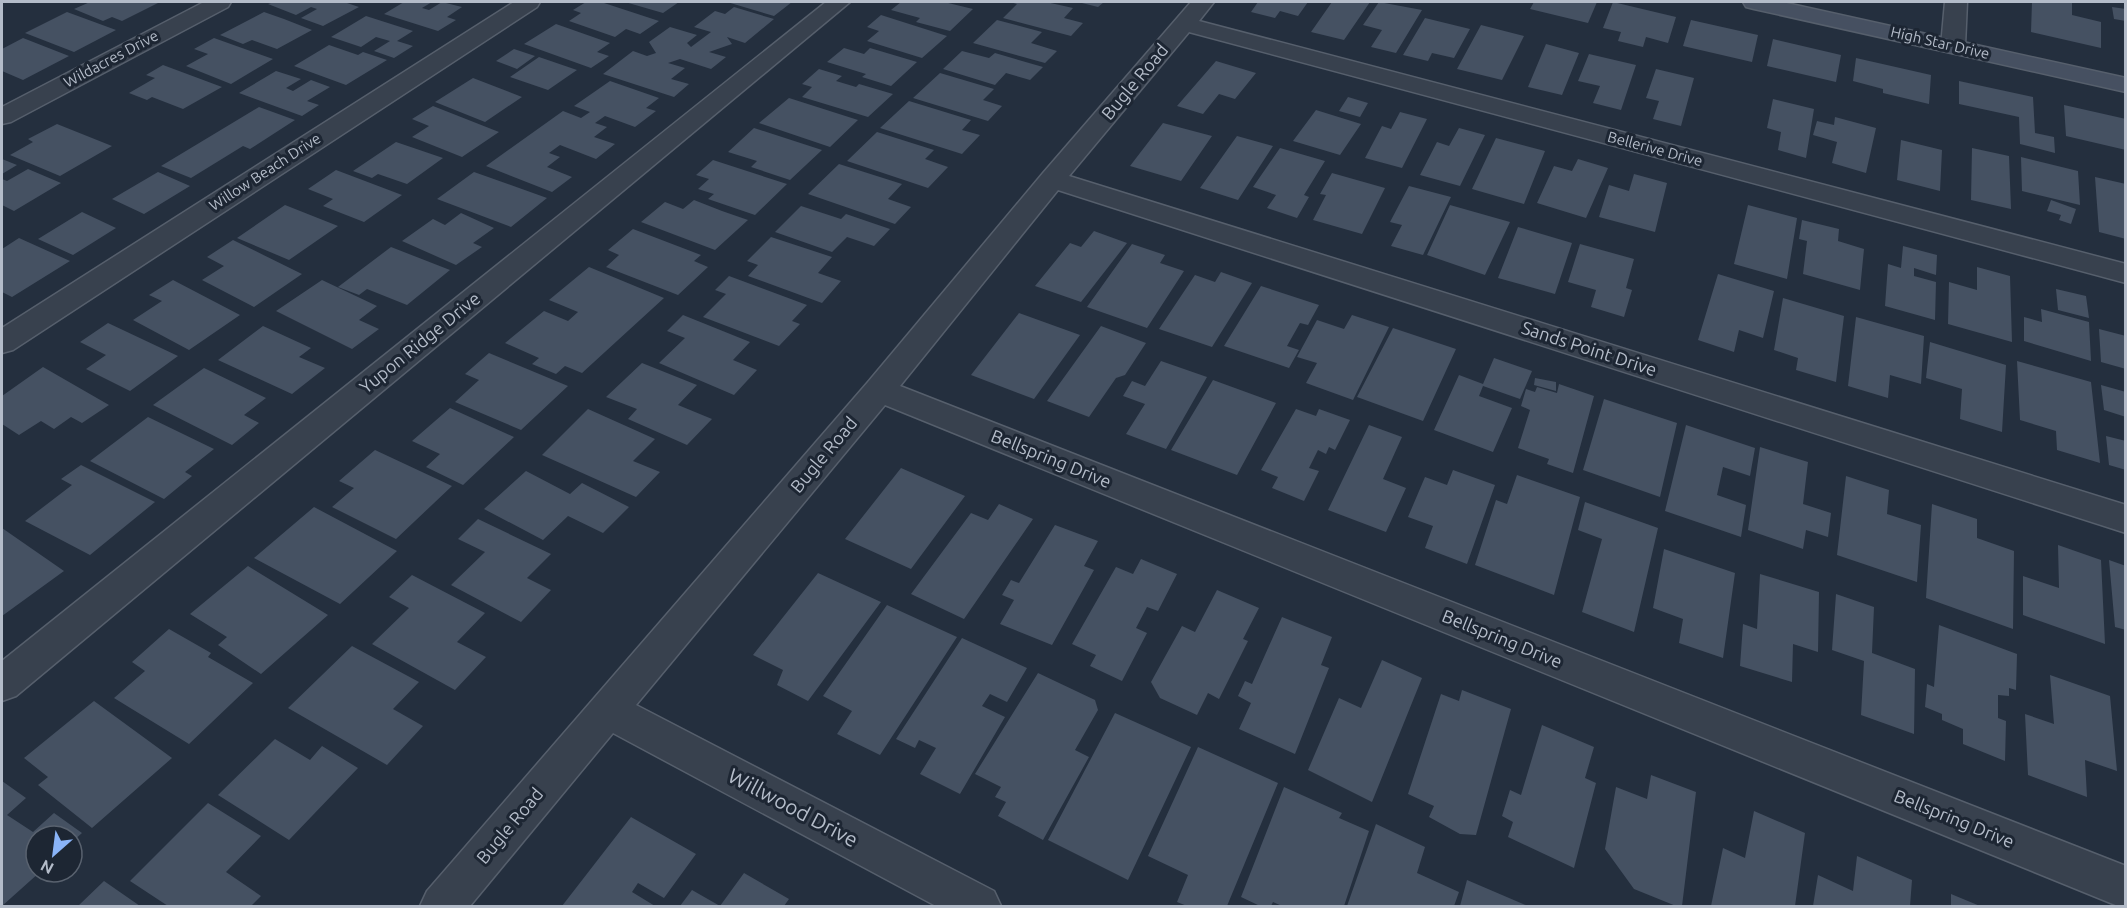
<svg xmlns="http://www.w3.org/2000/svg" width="2127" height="908" font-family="Ubuntu,sans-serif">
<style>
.building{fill:#455162}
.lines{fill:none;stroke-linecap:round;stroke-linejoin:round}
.street-casing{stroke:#565f6c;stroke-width:3}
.secondary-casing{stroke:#565f6c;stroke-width:3}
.street{fill:#38414e;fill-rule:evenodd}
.secondary{fill:#465061;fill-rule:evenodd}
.labels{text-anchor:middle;stroke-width:6;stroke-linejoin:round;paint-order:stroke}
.far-street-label{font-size:15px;fill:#b4bcc9;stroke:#1d2633}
.street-label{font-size:18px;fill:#b4bcc9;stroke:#1d2633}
.near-street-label{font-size:21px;fill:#b4bcc9;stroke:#1d2633}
</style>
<rect width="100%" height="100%" fill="#242f3e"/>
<path class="building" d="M90,2h64l4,1 -36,18 -10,-4 -9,4 -29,-12z
M274,2h70l15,5 -36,19 -22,-8 16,-9 -6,-2 -15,8 -28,-11z
M404,2h28l-10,6 7,2 13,-8 20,5 -15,10 9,3 -18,11 -54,-17z
M586,2h15l58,19 -19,13 -14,-5 -11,8 -46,-16 12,-8 -8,-3z
M625,2h54l-16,11z
M727,2h65l-18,14z
M901,2h43l29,7 -23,22 -34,-9 4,-4 -29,-8z
M1010,2h36l27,6 -9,10 19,5 -12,13 -68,-18 14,-14z
M1078,2h26l-6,5z
M1258,2h50l-10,14 -18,-5 -5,7 -24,-6z
M1332,2h38l-26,38 -33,-8z
M1379,2l43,8 -26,43 -25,-6 11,-17 -19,-5z
M1534,2h63l-9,21 -58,-14z
M1613,2l63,15 -8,26 -22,-6 -3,10 -25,-6 3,-9 -18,-4z
M2032,2h40v13l29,7v26l-70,-16z
M734,7l40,12 -29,24 -18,-6 5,7 -23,8 17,5 -15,12 -31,-10 -12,4 17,5 -14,11 18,5 -15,13 -71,-23 30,-23 14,5 9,-3 -7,-11 21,-15 27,8 -10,8 4,4 20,-15 -17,-5 21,-16 10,3z
M2112,7l14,2v12l-12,-2z
M67,12l49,18 -42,22 -49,-19z
M264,12l20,7 28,11 -35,19 -25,-9 -9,4 -23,-9z
M881,15l66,21 -25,22 -55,-17 12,-10 -12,-4z
M366,16l47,15 -16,10 16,5 -19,12 -20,-7 16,-10 -14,-4 -15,10 -30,-10z
M1425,18l45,11 -16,29 -22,-5 -4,8 -25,-6z
M997,20l45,12 -11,11 26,8 -12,12 -72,-20z
M1691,20l67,15 -6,27 -69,-16z
M556,24l54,19 -13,9 12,4 -18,12 -67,-24z
M1481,25l43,11 -22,44 -45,-11z
M23,38l46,18 -46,24 -21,-9v-22z
M214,38l59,21 -42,25 -45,-18 22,-12 -14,-5z
M1773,39l68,16 -5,27 -69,-16z
M1546,44l33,9 -17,42 -34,-8z
M329,45l29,10 5,-3 24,8 -41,25 -52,-19z
M844,48l20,6 6,-6 47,14 -26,24 -29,-9 4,-3 -39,-12z
M514,49l21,7 -18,13 -21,-8z
M962,51l27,7 6,-5 48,14 -13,13 -24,-7 -11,12 -52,-16z
M1589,54l47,11 -15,45 -28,-7 7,-17 -22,-5z
M539,57l38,13 -29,20 -38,-13z
M1856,58l75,17 -2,29 -46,-11v-4l-30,-8z
M1216,61l40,12 -21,26 -16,-5 -16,20 -26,-8z
M163,65l59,22 -39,22 -31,-12 -5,3 -18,-7 26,-15 -9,-3z
M819,69l23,7 -6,5 20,6 3,-3 34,10 -25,23 -66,-20 10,-10 -10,-3z
M1656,69l38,9 -13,48 -28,-7 6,-18 -13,-3z
M276,71l25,8 -15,9 7,3 18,-11 19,7 -23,14 12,4 -17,11 -63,-23z
M940,73l54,16 -11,11 19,6 -14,15 -75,-23z
M473,78l49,19 -37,25 -50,-20z
M610,81l49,17 -13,10 10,3 -21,16 -30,-11 -10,7 12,4 -13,10 21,7 -19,15 -36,-14 -11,8 11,4 -13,10 25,10 -20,15 -66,-26 77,-55 18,7 9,-6 -16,-6z
M1959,81l74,16 2,36 19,4 1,16 -35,-9 -1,-27 -60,-13z
M1348,97l20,6 -8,14 -21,-6z
M789,98l69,22 -28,27 -71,-24z
M1773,99l41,10 -8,49 -28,-8 3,-18 -14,-4z
M909,101l62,19 -9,10 18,5 -18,19 -82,-26z
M2064,105l62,14v31l-60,-14z
M433,106l66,26 -37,25 -50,-20 17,-11 -17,-7z
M259,107l36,13 -45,29 -7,-3 -52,32 -30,-12z
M1316,110l45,14 -21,31 -47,-14z
M1400,112l27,7 -25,49 -37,-10 17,-32 9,3z
M1835,117l41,11 -10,45 -34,-10 5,-21 -24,-7 4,-14 17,4z
M1163,123l49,13 -31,45 -51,-15z
M57,124l55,22 -52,30 -50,-21 23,-13 -5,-3z
M754,128l68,22 -32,30 -39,-13 6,-6 -29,-9z
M1459,128l26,7 -25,51 -40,-11 17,-33 12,4z
M877,132l57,18 -9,9 23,8 -20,21 -81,-27z
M1237,136l36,10 -35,54 -38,-12z
M1496,138l49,13 -21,53 -52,-15z
M1901,140l41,10 -2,41 -43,-11z
M396,142l47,16 -36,26 -29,-10 -6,4 -19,-7z
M1280,148l45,13 -21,34 5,2 -12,21 -30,-10 9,-13 -23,-8z
M1972,148l37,8 2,53 -40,-9z
M2021,157l57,14 2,34 -58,-14z
M2,159l15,6 -15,9z
M1578,159l30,9 -22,50 -49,-15 17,-37 18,5z
M713,160l74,24 -32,31 -47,-16 6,-5 -16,-5 11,-10 -13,-4z
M839,164l63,20 -14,15 23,8 -16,17 -87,-30z
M28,169l33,14 -47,28 -12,-6v-26l5,2z
M336,170l66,25 -38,27 -41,-16 10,-7 -25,-10z
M158,172l32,14 -46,28 -32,-15z
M474,172l73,26 -36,29 -74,-28z
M1332,173l53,15 -23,46 -49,-14 13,-25 -6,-1z
M1634,174l33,9 -12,49 -56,-15 10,-32 20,6z
M2095,177l31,7v55l-27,-7z
M1409,186l42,11 -28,58 -32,-9 11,-21 -12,-3z
M694,200l28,11 26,9 -33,30 -74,-28 24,-20 18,7z
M2051,200l25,9 -5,15 -12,-4 2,-5 -14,-4z
M285,205l53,21 -49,34 -52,-22z
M1450,205l60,17 -25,53 -58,-20z
M1748,205l49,13 -10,61 -53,-15z
M801,206l40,13 5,-5 44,15 -16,17 -27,-9 -15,15 -57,-20z
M82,212l34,16 -43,27 -35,-16z
M461,213l33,15 -21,15 9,4 -26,18 -54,-24 31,-22 12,6z
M1802,220l37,9 -1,12 26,8 -4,41 -57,-16 4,-33 -8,-2z
M1518,227l54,16 -17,51 -57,-16z
M633,229l68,26 -7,6 14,6 -30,28 -72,-28 13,-12 -11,-5z
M1094,231l33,12 -46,59 -46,-16 35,-43 11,4z
M771,237l61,20 -14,16 23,8 -19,22 -74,-27 10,-11 -11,-4z
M19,238l51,23 -58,36 -10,-5v-43z
M233,240l69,34 -48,33 -52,-27 22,-14 -17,-9z
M1132,244l33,11 -5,8 24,8 -37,57 -60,-21z
M1580,244l54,15 -8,29 6,2 -8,27 -33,-10 5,-17 -28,-8z
M1903,246l34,9 -1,20 -22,-7v8l22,6 -1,38 -50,-14 3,-42 13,4z
M391,247l59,23 -43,35 -40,-16 -8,6 -21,-8z
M589,267l75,31 -82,75 -17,-7 -9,8 -24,-10 7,-6 -34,-15 39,-32 24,10 10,-9 -29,-12z
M1977,267l33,9 2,66 -64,-18 1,-42 28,8z
M1221,272l31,11 -40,64 -53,-18 36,-54 20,7z
M1718,274l56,17 -11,47 -24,-8 -5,22 -36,-12z
M729,276l78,29 -15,16 8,3 -21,22 -76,-29 23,-23 -11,-4z
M173,280l67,35 -51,35 -56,-30 29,-19 -13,-6z
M322,280l55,26 -18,14 20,9 -27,20 -76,-38z
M1261,286l58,19 -11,20 -8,-2 -13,23 12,4 -10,18 -65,-22z
M2056,289l30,7 3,22 -31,-8z
M1783,298l61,18 -8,66 -40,-12 2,-12 -24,-8z
M2041,309l48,13 2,39 -67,-20v-24l18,5z
M1019,313l61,22 -46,64 -63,-24z
M683,315l67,27 -17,18 24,10 -23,25 -75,-32 26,-25 -18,-7z
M1352,315l37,12 -36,73 -47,-17 11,-20 -20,-6 20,-37 27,9z
M1856,317l68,19 -3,48 -31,-9 -2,23 -40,-12z
M108,323l70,33 -48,35 -44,-22 20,-14 -26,-13z
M263,326l48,22 -12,9 26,11 -33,26 -74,-34z
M1101,326l45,17 -21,32 -9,3 -27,39 -42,-16z
M1393,328l63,21 -33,72 -66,-24z
M2099,329l27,7v33l-25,-7z
M1930,342l76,23 -4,67 -42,-13 2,-30 -36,-11z
M489,353l79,33 -47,44 -66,-28 24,-22 -14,-6z
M1494,358l38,13 -12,28 -37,-13 -4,10 33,12 -19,44 -59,-22 25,-55 24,9z
M1161,361l46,16 -41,72 -40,-15 19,-30 -22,-8 9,-15 13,5z
M2017,361l74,21 9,81 -43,-13 -1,-19 -36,-11z
M642,363l55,22 -19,20 34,14 -25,26 -59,-26 9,-10 -31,-12z
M43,367l66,38 -27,18 -11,-6 -17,12 -13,-8 -22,14 -17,-11v-28z
M204,368l62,30 -22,17 15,8 -27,22 -79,-40z
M1535,378l21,4v9l-22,-6z
M1213,380l63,23 -39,72 -66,-25z
M1559,384l35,12 -21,77 -26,-9 2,-5 -31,-11 12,-38 -9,-4 5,-17 9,3 2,-5 20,6z
M2101,385l25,7v25l-22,-7z
M1604,399l73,24 -17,74 -77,-27z
M450,408l64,29 -51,48 -37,-18 14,-13 -28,-13z
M588,409l67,30 -22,22 27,11 -24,25 -94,-42z
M1296,409l20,7 3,-7 31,11 -15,30 -6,-3 -3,7 -8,-4 -9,18 10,3 -15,30 -32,-13 6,-11 -17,-7z
M148,417l66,32 -29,23 7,4 -28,23 -74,-38z
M1369,425l33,12 -19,42 23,9 -20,44 -58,-22z
M1686,425l69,23 -5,28 -27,-9 -6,28 29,10 -5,32 -76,-26z
M2106,436l20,5v29l-17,-5z
M1760,447l48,15 -5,42 28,9 -3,24 -22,-7 -3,19 -55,-19z
M375,450l77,36 -56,53 -64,-32 22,-19 -15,-7z
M81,465l74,37 -65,53 -65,-34 47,-36 -11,-6z
M901,468l64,28 -54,73 -66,-30z
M1453,470l42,15 -28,79 -42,-16 8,-22 -25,-9 17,-40 22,8z
M526,471l44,23 12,-11 47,24 -26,26 -35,-17 -25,24 -59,-31z
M1517,475l63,22 -26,98 -79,-30 21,-65 11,4z
M1846,476l43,14 -2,24 34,11 -4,57 -80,-27z
M1585,502l73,26 -24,104 -52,-20 20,-73 -24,-9z
M999,504l34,15 -69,100 -53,-25 60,-81 17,7z
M1932,504l45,15v19l37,13 -1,78 -87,-31z
M314,507l83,44 -57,53 -86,-46z
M478,519l73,35 -24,24 24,12 -30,32 -70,-37 34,-33 -27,-13z
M1055,525l43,16 -14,25 10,4 -42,75 -52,-21 14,-24 -12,-5 9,-15 8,3z
M2,528l62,43 -62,45z
M2058,545l43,15 4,84 -82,-29v-39l36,12z
M1664,549l71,24 -12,85 -44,-15 4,-24 -30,-11z
M1141,559l36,15 -19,37 -11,-4 -11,21 11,5 -25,48 -32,-15 6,-11 -24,-11 44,-77 17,7z
M2109,560l17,6v64l-11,-3z
M248,566l80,49 -67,59 -43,-29 9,-8 -37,-23z
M818,573l63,29 -73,99 -31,-16 6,-15 -30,-15z
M1760,574l59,18 -1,60 -25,-8 -1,38 -52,-16 3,-42 14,5z
M412,575l73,38 -28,29 29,15 -31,33 -83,-46 37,-36 -20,-11z
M1217,590l42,18 -16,31 5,2 -29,58 -11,-6 -11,22 -37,-17 -9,-16 31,-56 13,6z
M1836,594l38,13 -2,46 43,16 -1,65 -53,-19 3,-54 -32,-11z
M887,605l70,32 -77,118 -43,-21 15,-23 -29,-15z
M1282,617l50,20 -11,28 8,3 -34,86 -56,-25 12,-26 -13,-7 7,-15 7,3z
M1939,625l78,29 -1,36 -7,-2v8l-11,-1v23l8,3 -1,40 -42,-17v-15l-21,-9v-6l-17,-7 2,-23 7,3z
M169,629l42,24 -3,4 45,26 -64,61 -75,-46 31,-27 -13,-9z
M962,638l65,30 -20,34 -17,-8 -8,12 23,11 -45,77 -40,-20 16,-26 -17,-8 -4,8 -19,-9z
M352,646l67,36 -26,27 30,17 -36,39 -99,-57z
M1382,660l40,18 -50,124 -64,-32 31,-72 22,10z
M1038,673l57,27 3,10 -23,40 14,7 -46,83 -45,-24 8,-14 -11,-5 6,-10 -26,-13z
M2050,675l60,21 7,75 -32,-11 2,37 -59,-22 -3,-61 29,10z
M1462,690l49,19 -35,126 -16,-1 -31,-17 5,-11 -26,-12 33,-100 18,7z
M94,701l78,57 -80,70 -54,-43 10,-8 -24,-19z
M1115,713l76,34 -63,133 -80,-40z
M1542,725l52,22 -9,31 11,5 -22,85 -66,-31 5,-15 -11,-6 8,-26 11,5z
M275,739l35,21 12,-14 36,22 -69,72 -71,-45z
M1198,747l80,36 -51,123h-40l-10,-4 11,-27 -40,-19z
M1651,775l45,17 -14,114h-6l-42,-17 -29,-40 11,-62 31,12z
M2,781l24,17 -19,17 26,17 21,-19 28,20 -10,9v-6h-36v36h4l-38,34z
M1284,787l58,26 -3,5 30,13 -25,75h-62l-9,-4 -2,4h-11l-19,-9z
M208,803l53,33 -35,36 35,24 -10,10h-83l-38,-25z
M1754,811l51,22 -10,73h-84l12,-58 22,10z
M631,817l65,37 -32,44 -26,-15 -6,9 23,14h-93z
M1376,824l49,23 -8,26 42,19 -5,14h-107z
M1857,856l55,24 -2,26h-97l5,-31 35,16z
M744,873l45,26 -5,7h-64z
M1467,880l61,26h-68z
M104,881l36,25h-62z
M692,890l28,16h-40z
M1951,894l29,12h-29z"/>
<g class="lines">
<defs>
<path id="street" d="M204,2h27l-3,5 -217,115 -9,2v-17z
M514,2h26l-3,5 -524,343 -11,3v-25z
M826,2h24l-834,694 -14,5v-40z
M1191,2h23l-15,19 927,243v19l-937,-251 -120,144 1057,329v28l-1068,-343 -158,196 1226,480v40h-8l-1233,-501 -249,300 358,186 7,15h-65l-323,-173 -143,173h-50l7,-15 441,-509 175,-209z
M1945,2h22l-2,44 -4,5 -8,2 -8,-2 -4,-5z"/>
<path id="secondary" d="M1743,2h39l344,76v14l-372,-83 -8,-2z"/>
</defs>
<use href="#street" class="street-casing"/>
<use href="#secondary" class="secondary-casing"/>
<use href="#street" class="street"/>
<use href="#secondary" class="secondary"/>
</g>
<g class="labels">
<g class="far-street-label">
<text transform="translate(1940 43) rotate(13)" y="5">High Star Drive</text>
<text transform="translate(111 59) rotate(-28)" y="5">Wildacres Drive</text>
<text transform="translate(1655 149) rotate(15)" y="5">Bellerive Drive</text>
<text transform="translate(265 172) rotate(-33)" y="5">Willow Beach Drive</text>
</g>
<g class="street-label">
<text transform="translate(1135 82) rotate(-50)" y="6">Bugle Road</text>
<text transform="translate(420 343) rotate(-39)" y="6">Yupon Ridge Drive</text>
<text transform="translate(1589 349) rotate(18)" y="6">Sands Point Drive</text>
<text transform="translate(824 455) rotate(-50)" y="6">Bugle Road</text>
<text transform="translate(1051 459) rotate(22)" y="6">Bellspring Drive</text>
<text transform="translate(1502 639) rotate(22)" y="6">Bellspring Drive</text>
<text transform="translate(1954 819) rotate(22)" y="6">Bellspring Drive</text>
<text transform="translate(510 826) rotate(-50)" y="6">Bugle Road</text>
</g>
<g class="near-street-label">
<text transform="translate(793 808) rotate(28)" y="7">Willwood Drive</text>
</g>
</g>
<rect width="2127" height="908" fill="none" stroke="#b4bcc9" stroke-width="6"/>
<g transform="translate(54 854) rotate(208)"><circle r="28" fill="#1d2633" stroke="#59626f" stroke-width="1.5"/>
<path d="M0-4.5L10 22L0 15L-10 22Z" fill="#8ab4f8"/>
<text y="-9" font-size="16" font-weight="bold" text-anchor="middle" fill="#b4bcc9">N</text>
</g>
</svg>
